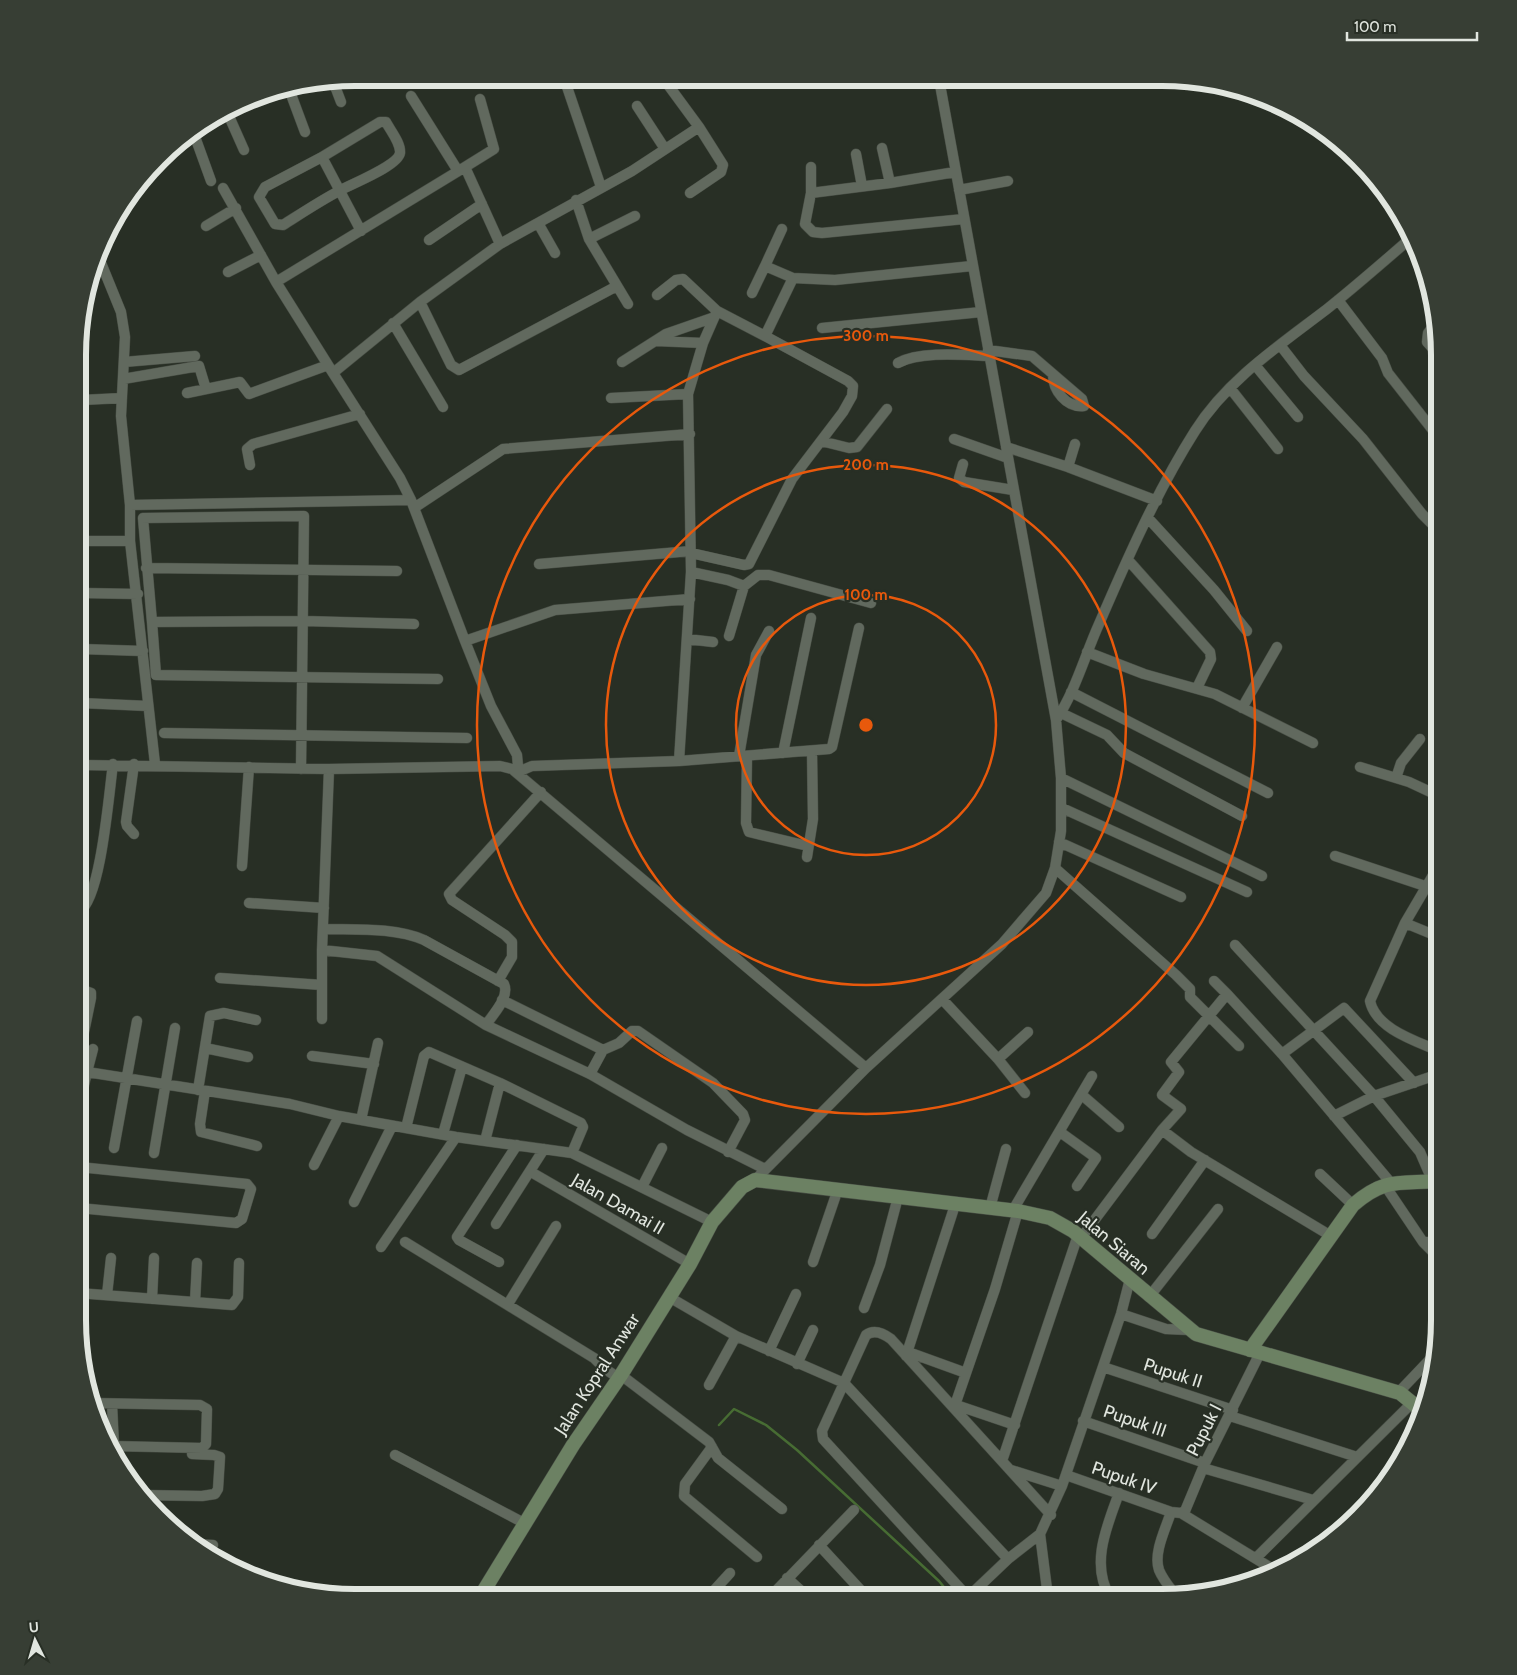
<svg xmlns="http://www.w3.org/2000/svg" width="1517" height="1675" font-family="Cabin,sans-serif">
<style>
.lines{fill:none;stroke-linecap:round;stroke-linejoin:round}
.stream{stroke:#476c33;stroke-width:2.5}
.street-casing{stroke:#474d44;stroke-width:11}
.secondary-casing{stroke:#474d44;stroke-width:15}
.street{stroke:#61695e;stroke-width:10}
.secondary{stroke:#6c8163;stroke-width:14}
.ring{fill:none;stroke:#e8590c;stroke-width:2.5}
.labels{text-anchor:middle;stroke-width:4.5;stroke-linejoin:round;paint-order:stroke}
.street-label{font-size:18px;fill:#e1e6df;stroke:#282f25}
.rim{fill:none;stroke:#e1e6df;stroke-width:6}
.centre{fill:#e8590c;stroke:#282f25;stroke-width:2.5}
.ring-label{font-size:15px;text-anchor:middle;font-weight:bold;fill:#e8590c;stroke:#282f25;stroke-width:4.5;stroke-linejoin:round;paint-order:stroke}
</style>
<rect width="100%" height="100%" fill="#282f25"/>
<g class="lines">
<path class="stream" d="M719,1425l15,-16 32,16 31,25 142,131 13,16"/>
<defs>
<path id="street" d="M564,78l37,109
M663,78l36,49 24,38 -2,7 -31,21
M333,81l8,21
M289,89l16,43
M411,96l47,75
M637,106l28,43
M228,114l16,36
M380,122h6c4,8 15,21 14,31 -2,13 -49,31 -61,38 -19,10 -37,22 -56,34l-8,-1 -16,-27 6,-10 57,-30z
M194,134l17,47
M882,148l8,35
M856,154l6,32
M322,157l39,74
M465,167l29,-18 -14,-50
M811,167v26l-6,31 8,8 9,1 142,-14
M223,188l53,94
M959,190l49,-9
M811,193l79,-10 65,-11
M576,200l13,39 39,65
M538,223l17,30
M206,226l30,-18
M589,239l46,-23
M429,240l53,-36
M99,258l22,54 4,25 -4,79 9,89v36l25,223
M765,266l17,-37
M228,272l33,-17
M752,293l13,-27 28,12
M657,295l19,-15 7,-1 34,32 -14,32 -15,51 3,178 -12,189
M1338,300l44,58 6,15 51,65
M420,302l31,63 8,5 158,-84
M717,311l48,25
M393,323l50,84
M1436,323l-8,10 -1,9 12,13
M822,328l159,-16
M656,341l47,2
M1280,345l24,31 59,63 59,75 9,9 8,-4
M988,350l44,6 50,43 2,7c-18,2 -31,-16 -31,-31
M124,362l71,-6
M622,362l44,-28 46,-16
M898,363c22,-12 65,-8 91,-7
M1255,365l43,52
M333,373l-57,-91 189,-115 35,77
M123,379l76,-13 7,23
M1230,388l48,61
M187,393l53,-11 9,12 79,-29
M611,398l77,-4
M82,400l40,-2
M954,439l54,19
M821,441l28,7 8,-1 30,-38
M1006,447l62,20 89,34
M963,464l-4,14 5,4 49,8
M250,465l-3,-16 6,-5 107,-30
M1068,467l7,-23
M130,505l281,-5
M414,508l89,-59 187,-15
M1148,518l66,72 33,41
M82,541h48
M691,553l53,12 5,-1 43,-85 51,-67 9,-16 1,-10 -5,-5 -83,-45 28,-58 42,2 137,-14
M1129,561l81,91 1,7 -14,29
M539,564l152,-13
M146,568l251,3
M691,572l37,8 16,6 -15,50
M744,586l14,-11h11l102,28
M81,593l57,1
M152,622l-9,-104 161,-2 -3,253
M414,624l-110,-3 -152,1 4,53 282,4
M687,639l26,3
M465,641l90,-31 135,-11
M81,649l62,2
M1087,652l57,22 71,20 98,49
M1071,692l197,101
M81,703l67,3
M1242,708l35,-61
M1061,713l46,22 17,18 118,63
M1056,720c19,-28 29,-65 43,-96 28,-65 58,-133 96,-193 32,-51 85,-86 132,-122 29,-23 56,-47 84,-71
M164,733l303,5
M783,753l28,-135
M739,756l17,-101 13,-24
M747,756l-1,67 3,9 59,14
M81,765l248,4 171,-3 12,3 354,299
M1360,767l49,15 30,14
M515,771l3,-5 -1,-11 -26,-49 -26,-65 -54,-141 -11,-22 -67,-105 87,-71 80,-58 132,-73 67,-44
M518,772l14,-6 147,-5 150,-12 3,-2 27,-119
M1061,778l201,98
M1396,778l5,-15 19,-24
M1062,808l185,84
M134,834l-7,-8 -1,-4 8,-58
M1059,842l122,55
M1335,856l90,30
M807,857l6,-38 -1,-68
M1439,865l-34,58 -35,78c6,28 46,40 69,50
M242,866l7,-99
M1055,868l121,107 14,14v8l49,49
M249,903l75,5
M80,911c21,-13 29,-119 33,-147
M1405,923l34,14
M323,929c32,1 71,-2 101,11l80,44c6,13 -11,30 -18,41
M1235,945l139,151 46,56 13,30
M322,950l55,6 109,69 104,49 97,56 78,39
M220,978l102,7
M498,981l14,-24v-15l-7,-7 -53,-35 -3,-6 92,-102
M1214,981l13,13
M942,999l56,60 27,34
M502,1000l101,50 16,-7 13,-12h6l75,52 30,31 2,6 -17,32
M322,1019v-69l7,-181
M79,1032h5l7,-34v-5l-11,-4
M205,1048l43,9
M1282,1054l62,-46 70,75
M312,1056l62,8
M998,1059l30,-27
M87,1072l6,-23
M590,1074l13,-24
M198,1090l12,-74 14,-3 32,7
M205,1091l-5,33 1,8 56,14
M1082,1095l37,32
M79,1107l8,-35 203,32 49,12 117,21 116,16 140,69
M1334,1116l40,-20 65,-22
M361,1120l17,-77
M406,1128l18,-72 5,-4 71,31 81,40 2,4 -11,26
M1162,1130l19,-21 -19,-14 17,-23 -8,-10 56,-68 55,60 109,129
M1060,1132l36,26 -19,28
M443,1134l19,-67
M485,1141l15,-58
M114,1148l23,-127
M154,1153l21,-125
M314,1165l25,-49
M531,1172l159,92
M1320,1174l33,31
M755,1180l111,-112 136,-124 44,-51 9,-25 6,-37v-53l-5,-58 -117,-641
M1384,1184l39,58h16
M642,1187l20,-39
M354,1202l38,-76
M79,1208l157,15 6,-4 9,-30 -4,-5 -168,-17
M990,1208l16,-59
M1013,1210l79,-134
M496,1224l48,-75
M1152,1234l53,-74
M1081,1238l81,-108 29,22 140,84
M405,1242l189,116 11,11 14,9
M1423,1242l16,16
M381,1247l75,-110
M499,1262l-40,-22 -2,-3 60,-92
M813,1262l25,-73
M78,1293l154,12 6,-8 1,-34
M107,1295l4,-37
M669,1297l67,39 108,47 164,176
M1149,1297l69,-88
M152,1299l2,-41
M195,1302l2,-39
M508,1304l48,-78
M864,1308l16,-43 18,-68
M1121,1314l45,15 23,1
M769,1351l27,-57
M908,1352l58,21
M906,1356l49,-151
M797,1364l16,-34
M1103,1367l130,43
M621,1375l88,67 9,16 64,51
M709,1385l27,-49
M1398,1393l39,-41
M91,1403l109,2 7,4 -1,35 -4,4 -91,-2
M112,1404l2,42
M956,1405l59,20
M954,1408l41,-119 23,-78
M1230,1416l127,41
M1083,1421l122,42
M712,1447l-27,37 -1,12 73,61
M395,1455l129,68
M1002,1461l76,-226
M1203,1468l110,32
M1011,1470l51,16
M1066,1475l105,37 10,1 4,-2 20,-48 55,-110
M141,1495l61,1 13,-2 3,-5 2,-32 -6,-2 -22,-1
M1171,1512c-5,16 -18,41 -12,58 4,10 12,19 18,27
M1181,1513l95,58
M195,1544l18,1
M819,1545l48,52
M1256,1558l157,-156
M787,1578l21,19
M502,1597h6
M708,1597l22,-24
M770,1597l84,-87
M968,1597l-145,-158 -1,-8 44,-96c8,-6 17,-2 25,4l160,176
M968,1597l40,-38 32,-25
M1048,1597l-8,-63 22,-48 59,-172 9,-35
M1110,1597c-20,-33 -3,-71 9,-104"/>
<path id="secondary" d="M1250,1350l103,-145c32,-28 47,-21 86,-24
M480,1597l93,-152 48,-70 69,-111 22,-42 30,-35 13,-7 263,31 32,7 23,13 123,103 204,59 22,18"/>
</defs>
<use href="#street" class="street-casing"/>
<use href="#secondary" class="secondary-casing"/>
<use href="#street" class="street"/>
<use href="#secondary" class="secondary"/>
</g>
<g class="ring">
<circle cx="866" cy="725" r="130"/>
<circle cx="866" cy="725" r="260"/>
<circle cx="866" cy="725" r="389"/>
</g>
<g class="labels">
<g class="street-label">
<text transform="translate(618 1204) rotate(30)" y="6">Jalan Damai II</text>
<text transform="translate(1114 1243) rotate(40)" y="6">Jalan Siaran</text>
<text transform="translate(1173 1373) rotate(18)" y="6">Pupuk II</text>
<text transform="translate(597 1374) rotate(-57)" y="6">Jalan Kopral Anwar</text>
<text transform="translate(1135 1421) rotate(19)" y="6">Pupuk III</text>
<text transform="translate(1204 1430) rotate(-63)" y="6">Pupuk I</text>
<text transform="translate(1124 1478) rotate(19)" y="6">Pupuk IV</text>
</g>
</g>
<path d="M0 0H1517V1675H0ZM355 86H1162A269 269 0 0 1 1431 355V1320A269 269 0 0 1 1162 1589H355A269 269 0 0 1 86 1320V355A269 269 0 0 1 355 86Z" fill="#373e34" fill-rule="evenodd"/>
<path class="rim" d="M355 86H1162A269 269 0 0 1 1431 355V1320A269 269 0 0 1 1162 1589H355A269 269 0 0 1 86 1320V355A269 269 0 0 1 355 86Z"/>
<circle cx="866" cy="725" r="8" class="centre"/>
<g class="ring-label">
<text x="866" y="341">300 m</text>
<text x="866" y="470">200 m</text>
<text x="866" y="600">100 m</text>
</g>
<g transform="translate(35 1640) rotate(355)" stroke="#282f25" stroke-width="4" paint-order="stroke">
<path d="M0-4L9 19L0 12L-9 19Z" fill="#e1e6df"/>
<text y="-8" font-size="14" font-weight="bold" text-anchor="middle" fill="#e1e6df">U</text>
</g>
<path d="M1347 32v8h130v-8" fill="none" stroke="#e1e6df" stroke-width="2.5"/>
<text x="1354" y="32" font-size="15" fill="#e1e6df" stroke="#282f25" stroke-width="4" paint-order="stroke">100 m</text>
</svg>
